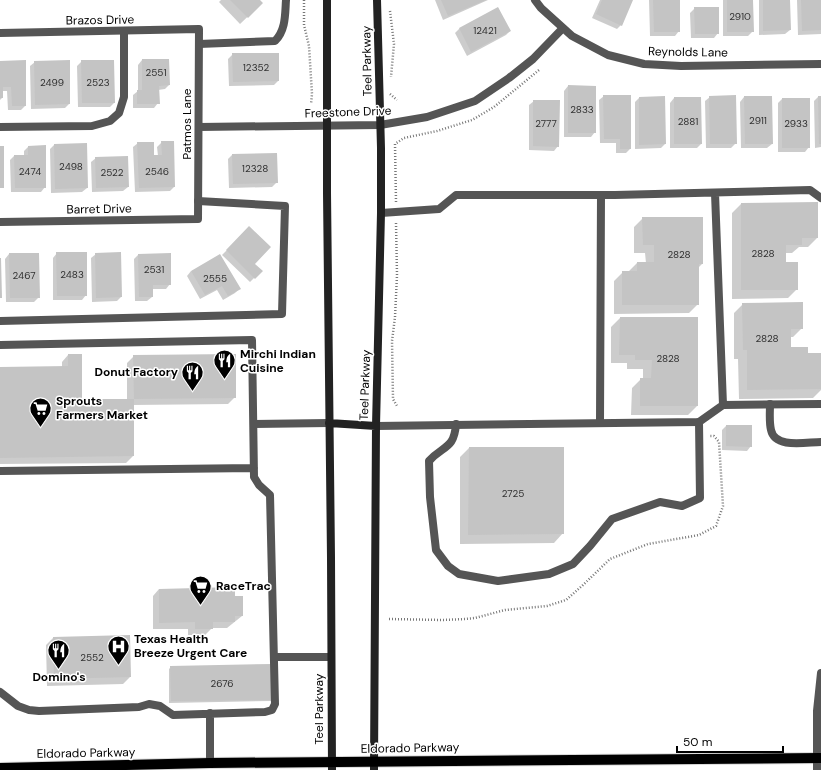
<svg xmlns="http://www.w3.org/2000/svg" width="821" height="770" font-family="'DM Sans',sans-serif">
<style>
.shadow{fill:#0003}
.building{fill:#c4c4c4}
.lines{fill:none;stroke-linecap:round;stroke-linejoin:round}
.primary-casing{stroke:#dbdbdb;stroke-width:12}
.path{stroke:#777;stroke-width:2.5;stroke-dasharray:1 2;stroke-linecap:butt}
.lane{stroke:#555;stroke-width:8}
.street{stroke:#555;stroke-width:8}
.secondary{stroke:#222;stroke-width:8}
.primary{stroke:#000;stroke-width:10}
.labels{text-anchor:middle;stroke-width:3;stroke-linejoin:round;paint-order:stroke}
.number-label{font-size:10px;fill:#313131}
.street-label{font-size:12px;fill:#000;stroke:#fff}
.poi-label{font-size:12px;font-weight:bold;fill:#000;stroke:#fff;text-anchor:start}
</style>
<rect width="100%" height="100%" fill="#fff"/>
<path class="shadow" d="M221,0h38l3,3 -22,21 -21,-22z
M435,0h53l-45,20z
M600,0h32l-11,25 -4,4 -25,-11z
M649,0h30v31l-4,5h-25z
M723,0h29l1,31 -5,5h-25z
M759,0h30l1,30 -5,4 -26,1z
M797,0h24v34l-23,1z
M498,8l12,23 -4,4 -39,21 -12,-23 4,-4z
M695,8l23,25 -4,5h-23l-1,-25z
M233,54l45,27 -4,4 -45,1 -1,-27z
M142,60l27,25 -4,4 -7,1v13l-4,5h-21v-13l5,-4v-26z
M82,61l32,42 -4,4h-32l-1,-41z
M0,62l25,44 -4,4h-13l-1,-19h-5v7l-2,2z
M35,62l34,42 -4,4 -34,1 -1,-43z
M568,86l27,46 -4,5h-27v-46z
M604,96l26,53 -4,4h-10v-10h-16l-1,-43z
M710,97l26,46 -5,5h-25l-1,-47z
M744,97l28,47 -5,4h-26l-1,-46z
M818,97h3v50l-6,1 -1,-47z
M639,98l26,46 -4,4 -26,1v-47z
M674,98l27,46 -4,4h-27v-45z
M782,99l27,48 -4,5h-27v-49z
M534,101l24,45 -4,5 -25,-1v-45z
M162,142l12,45 -4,4 -35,1 -2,-45 5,-4 16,13h4l-1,-9z
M55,144l32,44 -5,4 -31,1 -1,-44z
M28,147l17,40 -4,5h-30l-1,-32 4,-4h10v-5z
M232,155l45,27 -5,5 -43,1 -1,-29z
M96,158l32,29 -5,4 -31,1 -1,-30z
M741,204l76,34 -9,9h-9l-7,6h-7v10l12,26 -9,9 -56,1v-86z
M643,218l59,46 -4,4v36l-9,9 -75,1v-33l9,-9h5l9,-9h9l-1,-10h-11v-26z
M249,228l4,36 8,7 -11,11 -28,-27z
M57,253l29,42 -4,5h-29v-42z
M9,254l30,43 -5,5h-28l-1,-43z
M96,254l25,43 -4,4 -25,1 -1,-44z
M138,255l32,29 -4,5h-14v8l-5,4h-12l-1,-42z
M191,271l48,18 -4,4 -12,7 -6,-10 -17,9 -13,-23z
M743,304l59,24 -9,9h-3v11l17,6h14v36l-8,8 -74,1 -1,-40h-4v-46z
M620,318h77v88l-9,9h-57l1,-27 9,-9h2v-10h-16v-6h-16v-36z
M68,355l13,45h46v-37l7,-7 101,41 -7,7 -95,1v51l-7,7 -126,1v-96l62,-1v-5z
M726,426l25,20 -4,5 -25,-1v-20z
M469,448l94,85 -9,10 -94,1v-87z
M159,589l75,8 8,19 -15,12h-15l-7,7h-17v-6h-35v-33z
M129,636l1,41 -7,7 -76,2 -1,-41 7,-7z
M171,667l102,33 -2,1 -102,2v-34z"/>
<path class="building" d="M230,0h30l3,3 -15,15z
M441,0h45l-38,16z
M602,0h31l-11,26 -26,-12z
M653,0h27v32h-26z
M727,0h26l1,32h-27z
M763,0h27l1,30 -28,1z
M801,0h20v30l-19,1z
M498,7l13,24 -40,21 -12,-24z
M694,7h25v27h-24z
M232,53h47v28l-46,1z
M142,59h27l1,26 -11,1 1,18h-23v-14h5z
M26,60v46h-14l-1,-19h-8v11h-3v-37z
M70,60v44l-35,1 -1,-44z
M81,60h33l1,43h-33z
M568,85l28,1v47h-28z
M603,95h28v54h-11v-10h-16z
M736,95l1,49h-27l-1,-48z
M665,96l1,48 -27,1v-48z
M744,96h28l1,48h-28z
M818,96h3v48h-2z
M674,97h27l1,47h-28z
M782,98h28v50h-28z
M533,100h27l-1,47 -26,-1z
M161,141h13l1,46 -36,1 -2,-46h17v13h8z
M87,143l1,45 -33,1 -1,-45z
M46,145v43h-31l-1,-33h14v-9z
M0,146h4v42h-4z
M277,153l1,30 -45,1 -1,-30z
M128,156l1,31 -33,1 -1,-31z
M818,202v36h-16v7h-16v17h12v28h-57v-87z
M642,217h61v47h-4v41h-77v-34h15v-9h17v-17h-11z
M249,226l22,21 -16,17 8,7 -8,8 -29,-29z
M56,252h31v44h-30z
M121,252l1,45 -26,1 -1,-45z
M9,253h30l1,45h-30z
M171,253v32h-18v12h-14l-1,-43z
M220,254l21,35 -13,7 -6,-10 -17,9 -14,-24z
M0,258h1l1,40h-2z
M803,302v27h-12v18h17v6h13v36l-74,1v-40h-4l-1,-47z
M620,317h78v89h-58v-28h11l1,-18h-17v-5h-16z
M68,354h14v45h52v57l-134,2v-91l68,-1z
M236,354v44l-102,1 -1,-44z
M726,425h26v22l-26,-1z
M469,447h95v87l-96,1z
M235,587v9h8v20h-8v6h-22v7h-18v-7l-36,1v-34z
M130,635l1,42 -77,2 -1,-42z
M273,664l1,36 -103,1 -1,-35z"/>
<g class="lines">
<defs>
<path id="primary" d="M0,768l210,-5 611,-5"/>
</defs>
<use href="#primary" class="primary-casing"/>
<path class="path" d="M304,0v25l5,21 3,48 -1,10
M390,11l4,33 -3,33
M390,94l7,6
M396,202l-1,-58 9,-6 33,-7 35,-11 22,-13 45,-37
M396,223l1,52 -2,42 -3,24 1,58 4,7
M389,619l54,1 22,-1 10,-1 30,-8 42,-4 19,-6 17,-15 27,-26 38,-15 51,-9 17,-9 7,-20 -4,-64 -5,-6h-4"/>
<path class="lane" d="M199,44l76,-3c11,-11 10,-27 11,-41
M0,127l92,-1 18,-5 9,-8 5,-16v-66
M0,321l282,-7 3,-108 -87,-5
M0,345l252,-5 2,137 5,8 11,10 5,209 -3,6 -7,2 -92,3 -13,-9 -11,-2 -10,3 -100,4 -10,-1 -11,-4 -18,-14
M770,404c0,8 -1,18 1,26 4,19 35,12 50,12
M254,424l75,-1
M456,424c-2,26 -13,21 -27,37l1,36 6,53 12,16 11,8 39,7 51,-7 24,-10 17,-18 22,-27 48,-17 22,4 18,-8 -1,-76
M0,471l254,-3
M274,657h57
M210,763v-50"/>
<path class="street" d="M535,0l6,8 31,28 36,19 36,9 37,2 140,-2
M0,33l199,-4 -1,190 -198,3
M199,127l181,-2 47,-8 48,-16 34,-23 24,-19 30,-31
M715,193l8,212
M381,213l58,-4 17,-14h159l195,-5 11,8
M600,423l1,-228
M376,426l323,-4 24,-17 98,-1
M817,770v-59l4,-38"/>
<path class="secondary" d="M327,0v193l4,365 1,212
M329,423l47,3
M374,770l2,-344 5,-213v-65l-4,-148"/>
<use href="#primary" class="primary"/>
</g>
<defs>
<symbol id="restaurant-pin" viewBox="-11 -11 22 30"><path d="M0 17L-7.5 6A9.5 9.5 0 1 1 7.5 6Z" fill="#000" stroke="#fff"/><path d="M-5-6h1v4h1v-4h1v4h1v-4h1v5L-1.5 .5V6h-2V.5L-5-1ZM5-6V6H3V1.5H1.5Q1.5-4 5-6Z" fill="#fff"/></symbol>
<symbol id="supermarket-pin" viewBox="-11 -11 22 30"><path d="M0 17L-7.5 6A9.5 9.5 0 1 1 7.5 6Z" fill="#000" stroke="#fff"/><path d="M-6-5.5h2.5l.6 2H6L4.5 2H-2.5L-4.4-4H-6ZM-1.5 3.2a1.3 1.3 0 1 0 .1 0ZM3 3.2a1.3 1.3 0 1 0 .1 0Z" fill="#fff"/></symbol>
<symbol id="hospital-pin" viewBox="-11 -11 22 30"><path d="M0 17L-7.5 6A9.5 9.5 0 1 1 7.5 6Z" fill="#000" stroke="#fff"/><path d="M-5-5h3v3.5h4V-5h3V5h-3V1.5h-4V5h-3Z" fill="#fff"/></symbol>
</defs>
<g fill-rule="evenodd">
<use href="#restaurant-pin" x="212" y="348" width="25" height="34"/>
<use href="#restaurant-pin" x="180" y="360" width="25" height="34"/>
<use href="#supermarket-pin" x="28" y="396" width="25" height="34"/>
<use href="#supermarket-pin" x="188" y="574" width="25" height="34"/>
<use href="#hospital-pin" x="106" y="634" width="25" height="34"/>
<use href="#restaurant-pin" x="46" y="638" width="25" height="34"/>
</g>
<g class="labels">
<g class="number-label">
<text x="740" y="20">2910</text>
<text x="485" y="34">12421</text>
<text x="256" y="71">12352</text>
<text x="156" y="76">2551</text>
<text x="52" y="86">2499</text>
<text x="98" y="86">2523</text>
<text x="582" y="113">2833</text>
<text x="758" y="124">2911</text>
<text x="688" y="125">2881</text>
<text x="546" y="127">2777</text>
<text x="796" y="127">2933</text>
<text x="71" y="170">2498</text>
<text x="255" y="172">12328</text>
<text x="30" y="175">2474</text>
<text x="157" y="175">2546</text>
<text x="112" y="176">2522</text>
<text x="763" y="257">2828</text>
<text x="679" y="258">2828</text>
<text x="154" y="273">2531</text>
<text x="72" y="278">2483</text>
<text x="24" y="279">2467</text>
<text x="215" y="282">2555</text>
<text x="767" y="342">2828</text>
<text x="668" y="362">2828</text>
<text x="513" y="497">2725</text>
<text x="92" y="661">2552</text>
<text x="222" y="687">2676</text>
</g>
<g class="street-label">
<text transform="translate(100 20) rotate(-1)" y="4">Brazos Drive</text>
<text transform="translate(688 52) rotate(1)" y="4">Reynolds Lane</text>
<text transform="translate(367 61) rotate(-91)" y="4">Teel Parkway</text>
<text transform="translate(348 112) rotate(-2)" y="4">Freestone Drive</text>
<text transform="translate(187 124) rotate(-90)" y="4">Patmos Lane</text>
<text transform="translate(99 209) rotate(-1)" y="4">Barret Drive</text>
<text transform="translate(365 385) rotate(-88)" y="4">Teel Parkway</text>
<text transform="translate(319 709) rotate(-90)" y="4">Teel Parkway</text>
<text transform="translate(410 748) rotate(-1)" y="4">Eldorado Parkway</text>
<text transform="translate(86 753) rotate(-1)" y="4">Eldorado Parkway</text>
</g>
<g class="poi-label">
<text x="240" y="358">Mirchi Indian<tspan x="240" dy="14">Cuisine</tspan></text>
<text x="178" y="376" text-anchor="end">Donut Factory</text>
<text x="56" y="405">Sprouts<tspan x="56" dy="14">Farmers Market</tspan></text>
<text x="216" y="590">RaceTrac</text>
<text x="134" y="643">Texas Health<tspan x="134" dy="14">Breeze Urgent Care</tspan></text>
<text x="59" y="681" text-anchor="middle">Domino's</text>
</g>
</g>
<path d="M677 746v6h106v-6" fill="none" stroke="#000000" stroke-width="2"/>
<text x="683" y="746" font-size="12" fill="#000000" stroke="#ffffff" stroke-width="3" paint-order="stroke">50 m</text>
</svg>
